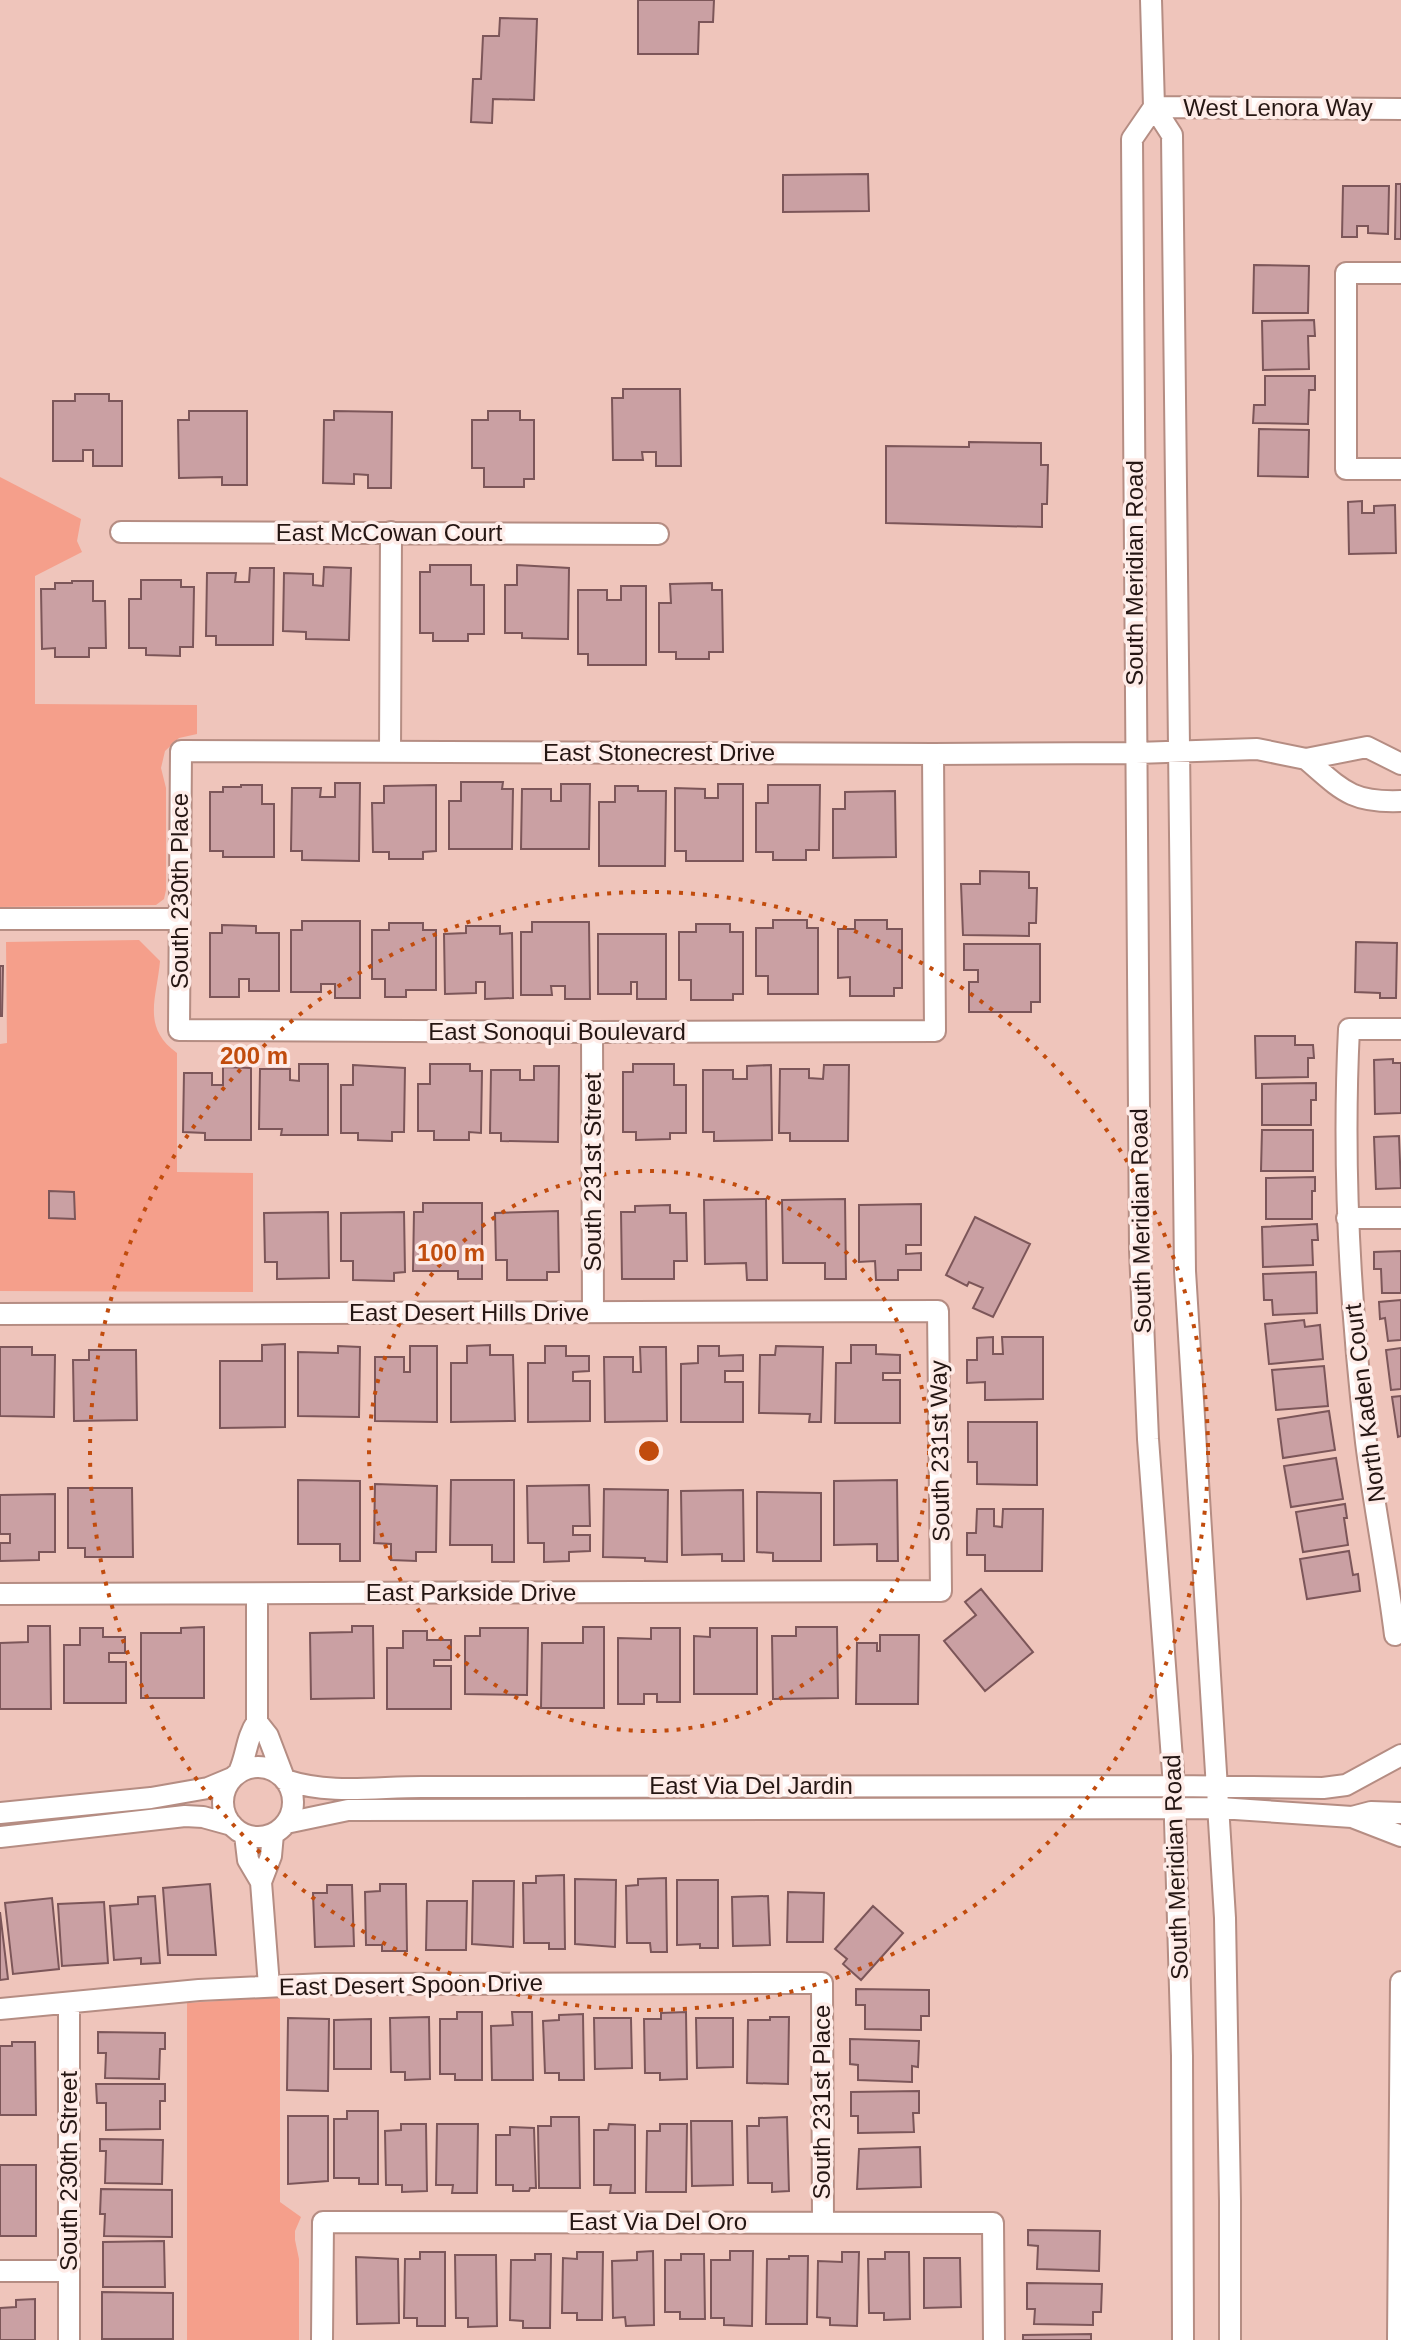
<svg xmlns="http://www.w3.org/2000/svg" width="1401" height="2340" font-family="Arial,sans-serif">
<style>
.green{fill:#f59f8b}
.building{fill:#caa0a3;stroke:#7c5659;stroke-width:2}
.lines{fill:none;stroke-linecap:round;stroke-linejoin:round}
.minor-casing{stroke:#b58d83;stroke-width:24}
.minor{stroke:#fff;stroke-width:20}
.ring{fill:none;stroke:#c14c0d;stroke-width:4;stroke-dasharray:4 8}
.labels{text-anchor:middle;stroke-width:7;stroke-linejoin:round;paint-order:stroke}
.street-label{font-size:24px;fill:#251613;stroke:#feece8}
.centre{fill:#c14c0d;stroke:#feece8;stroke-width:4}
.ring-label{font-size:24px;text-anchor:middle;font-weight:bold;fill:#c14c0d;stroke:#feece8;stroke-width:7;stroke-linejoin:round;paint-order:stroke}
</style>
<rect width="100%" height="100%" fill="#efc5bb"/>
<path class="green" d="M0,477l81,42 -4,22 5,11 -47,24v128l162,1v29l-18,4 -14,13 -4,17 5,20v102l-2,9 -8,6 -156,2z
M139,940l21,21c-3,37 -19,66 17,92v119l76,1v119l-253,-1v-247l7,-1 -1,-101z
M280,1997v205l21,15 -6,14v9l4,19v81h-112v-337z"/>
<path class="building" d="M638,0h76l-1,22h-14l-1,32h-60z
M500,18l37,1 -3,81 -41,-1 -1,24 -21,-1 2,-43h8l2,-43h16z
M868,174l1,37 -86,1v-37z
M1396,184h5v55h-6z
M1343,186h46l-1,48 -20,-1v-7h-11v11h-15z
M1254,265l55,1 -1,47h-55z
M1314,320l1,16h-7l1,33 -46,1 -1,-49z
M1265,376h50v14h-6l-1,34 -55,-1 1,-18h11z
M623,389h57l1,77h-25v-14h-14l1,8h-30l-1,-62h11z
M75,394h34v7h13v65h-29v-16h-10v11h-30v-60h22z
M189,411h58v74h-25v-8l-43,1 -1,-58h11z
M334,411l58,1 -1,76h-23v-13l-14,-1v10l-31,-1 1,-63h10z
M488,411h32v9h14v59h-10v8h-40v-19h-12v-48h16z
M1259,429l50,1 -1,47 -50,-1z
M969,442l72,1v22h7l-1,39h-5v23l-156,-4v-77l83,1z
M1362,501v12h12v-7l21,-1 1,48 -47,1 -1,-52z
M430,565h41v20h13v49h-16v7h-35v-8h-13v-61h10z
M517,565l52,3 -1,71 -46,-1v-5h-17v-48h12z
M324,567l27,1 -2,72 -43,-1v-7l-23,-1 1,-58 29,1v11l10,1z
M250,568h24l-1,77h-57v-9h-10l1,-63h29l-1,9h14z
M141,580h40v7h13l-1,60h-13v9l-34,-1v-7h-17v-49h12z
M72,581h21v20h12l1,47h-17v9h-34v-9l-13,1 -1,-60h14v-6h17z
M712,583v7h10l1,62h-14v7h-33v-7h-17v-49h12l-1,-19z
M621,586h25v79h-58v-11h-10v-64h29v10h14z
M461,782h42l-1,7h11l-1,60h-63v-48h12z
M335,783h25l-1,78 -57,-1v-9h-11l1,-63h29l-1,9h15z
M561,784h29l-1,65h-68l1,-60h29v12h10z
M718,784h25v77h-57v-10h-11v-63l30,1v9h13z
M241,785h21v19h12v53h-51v-6h-13v-59h13v-5h18z
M436,785v66l-13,1v7h-34v-7h-16l-1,-49h12v-17z
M768,785h52l-1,65h-13v10h-33v-8h-17v-49h12z
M615,786h23v5h28l-1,75h-66v-64h16z
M895,791l1,66 -63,1v-49h12v-17z
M980,871l49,1v16h8l-1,35h-7v13l-66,-1 -2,-51h19z
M773,920h34v8h11v66h-50v-18h-12v-48h17z
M855,920h32v9h15v59h-8v8h-44v-19l-12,1v-49h17z
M302,921h58v77h-25v-14h-14v8h-30v-62h11z
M532,922h57l1,77h-25v-13h-14l1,9h-31v-63h11z
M389,923h34v7h13v60h-30v7h-21v-18h-13v-49h17z
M696,924h34v8h13v62h-10v6h-42v-20h-12v-48h17z
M222,925l34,1v7h23v58h-30v-12h-10v18h-29v-64h12z
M466,926h34v8l12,-1 1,65 -28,1v-17h-9v11l-31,1 -1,-60 22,-1z
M598,934h68v65h-29v-17h-6v12h-33z
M1356,942l41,1 -1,55h-16v-5l-25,-1z
M964,944h76v58h-9v10h-62v-30h9v-12h-14z
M0,966h3l-1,50h-2z
M1255,1036h40v9h18l1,13h-6v19l-52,1z
M1393,1059v4h8v50l-26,1 -1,-54z
M299,1064h29v71h-47l1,-6h-23l1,-60h30v11l9,1z
M430,1064h40v7h12l-1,62 -12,-1v8h-35v-9h-16v-47h12z
M633,1064h41v21h12v48h-16v6l-34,1v-8h-13v-60h10z
M353,1065l52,3 -1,64h-12v9l-34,-1v-7h-17v-48h12z
M771,1065l1,75 -58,1v-9h-11v-62h30v9h14v-13z
M824,1065h25l-1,76h-58v-8h-11l1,-64h29v9l14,1z
M534,1066h25l-1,76 -57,-1v-8h-11l1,-63h29v10h14z
M223,1067l28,1v72h-46v-7l-22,-1 1,-59h28v12h11z
M1316,1083v17h-5v25h-49v-41z
M1262,1130h51v41h-52z
M1399,1136l2,52 -25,1 -2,-52z
M1315,1177v14h-3v28h-46v-41z
M49,1191l25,1 1,27 -26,-1z
M766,1199l1,81h-20l-1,-17 -41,1 -1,-64z
M845,1199l1,80h-21v-16h-42l-1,-63z
M423,1203h59v76h-24v-8h-45l1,-59h9z
M921,1204v41h-15v9l15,-1v17h-23v10h-22l-1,-19 -16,1v-57z
M670,1205v8h16l1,48h-13v18h-52l-1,-67h14v-6z
M558,1211l1,61h-12v8h-40v-20h-11l-1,-47z
M328,1212l1,66 -52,1v-17h-12l-1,-49z
M404,1212l1,60 -11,1v8l-41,-1v-19h-12v-48z
M975,1217l55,27 -37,73 -20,-9 10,-20 -14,-6 -2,4 -21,-11z
M1317,1224l1,16h-6l1,25 -50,2 -1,-40z
M1401,1251v42h-19l-1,-24h-7v-17z
M1316,1272l1,41 -44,2 -1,-15h-8l-1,-26z
M1401,1300v40l-13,1 -3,-23 -5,1 -1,-17z
M1304,1320l1,7 15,-2 3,34 -54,5 -4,-40z
M993,1337v17h10l-1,-17h41v62l-58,1v-18l-18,1v-23h10v-22z
M285,1344v83l-65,1v-67h42v-16z
M490,1345v10h23l2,66 -64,1v-59h16v-17z
M851,1345h25v9l24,1v18h-17v7h17v43h-65l1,-60h15z
M338,1346l22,1 -1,70 -61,-1v-64l40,1z
M410,1346h27v76l-62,-1v-64h29v15h6z
M545,1346h21v10h23v15l-16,1v9h17v40l-62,1v-59h17z
M698,1346h21v10l24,-1v16h-18v11h18v40h-62v-58l17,-1z
M776,1346l47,1 -2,75h-12l1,-8 -51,-1 1,-58h15z
M0,1347h32v8h23l-1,62 -54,-1z
M640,1347h26l1,74 -62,1 -1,-65h29v15h8z
M1401,1348v41l-10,1 -5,-40z
M89,1350h47l1,70 -63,1 -1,-61h16z
M1324,1366l4,40 -52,4 -4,-40z
M1401,1396v40l-3,1 -6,-40z
M1329,1411l6,39 -52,8 -5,-39z
M968,1422h69v63l-60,-1v-22h-9z
M1336,1458l7,41 -52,8 -7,-41z
M298,1480l62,1v80h-20v-17h-42z
M451,1480h63v82h-22v-17h-42z
M897,1480l1,81h-21v-17l-43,1v-64z
M375,1484l62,2 -1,66h-20v9l-25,-1v-16l-17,-1z
M589,1485l1,41h-17v9h17v16l-21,1v9l-25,1v-19h-16l-1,-57z
M68,1488h64l1,69h-48v-9h-17z
M604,1489l64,1 -1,72 -22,-1v-3l-42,-1z
M743,1490l1,71h-22v-7l-40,1 -1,-64z
M757,1492l64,1v68h-48v-8l-16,-1z
M55,1494v58h-16v8l-39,1v-18h10v-9h-10v-39z
M1345,1504l2,14h-3l4,27 -45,7 -7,-40z
M977,1509h17v17l8,1 1,-18h40l-1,62h-57v-16h-18v-22h9z
M1349,1551l4,24 5,-1 2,17 -53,8 -7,-40z
M981,1589l52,63 -48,39 -41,-50 32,-26 -11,-13z
M28,1626h22l1,83h-51v-66l28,-1z
M352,1626h21l1,72 -63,1 -1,-66 42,-1z
M204,1627v71h-63v-65h40v-5z
M583,1627h21v81h-63l1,-65h41z
M796,1627h41l1,71 -65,1 -1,-63h24z
M80,1628h23v9h22v16h-16v9h17v41h-62v-58h16z
M480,1628h48l-1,67 -62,-1v-58h15z
M651,1628h29v74h-23v-8h-13v10h-26v-66l33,1z
M710,1628h47v66h-63v-58l16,1z
M403,1631h24v9h24v20h-17v6h17v43h-64v-61h16z
M880,1635h39l-1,69h-62l1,-61h20v8h3z
M564,1875l1,74h-16v-6h-25l-1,-60h13v-7z
M666,1878l1,74h-16l-1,-9h-23l-1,-57 12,-1v-6z
M575,1879l41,1 -1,67 -40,-3z
M677,1880h41v68h-18v-4l-23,1z
M473,1881h41l-1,66 -41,-3z
M210,1884l6,71h-48l-5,-67z
M380,1884h26l1,67h-25v-6h-16l-1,-53 15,-1z
M327,1885h25l2,61 -39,1 -2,-54h14z
M788,1892l36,1 -1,49h-36z
M155,1896l5,67 -19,1v-6l-27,2 -4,-54 28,-2v-7z
M768,1896l2,49 -37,1 -1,-49z
M52,1898l7,71 -46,5 -8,-71z
M427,1901h40l-1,49h-40z
M104,1902l4,61 -46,3 -4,-62z
M873,1906l30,27 -42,47 -18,-16 4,-5 -12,-10z
M0,1912l8,67 -8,1z
M856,1989l73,1v26h-8v14l-56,-1v-24h-9z
M457,2012h25v68h-27v-6h-15v-55h17z
M512,2012h20l1,68h-41l-1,-54 22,-1z
M686,2012l1,67 -27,1v-7h-15l-1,-54h17v-6z
M583,2014l1,66h-25v-7h-14l-2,-52 16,-1v-5z
M429,2017l1,62 -25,1v-8h-14l-1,-54z
M770,2017h19l-1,67 -41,-1 1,-63h22z
M288,2018l41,1 -1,72 -41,-1z
M594,2018h37l1,50 -37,1z
M696,2018h37v49l-36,1z
M371,2019v50h-37v-49z
M98,2032l67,1v16h-5l-1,30 -54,-1 1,-25h-8z
M850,2039l69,2 -1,26 -6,-1v16l-54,-2v-15l-8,-1z
M12,2042h23l1,73h-36v-69h12z
M96,2084h69v17h-5v28l-54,1v-27h-9z
M919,2091v22h-6l1,19 -56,1v-17h-7v-24z
M347,2111h31v73h-19v-6h-25v-59h13z
M288,2116h40v65l-40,3z
M551,2117h28l1,71h-41l-1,-62h13z
M787,2117l2,74 -17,1v-9h-24l-1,-57h12v-8z
M691,2121h41l1,64 -41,1z
M401,2124h25l1,67 -25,1v-7h-16l-1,-54 16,-1z
M437,2124h41l-1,69h-25l1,-8h-17z
M609,2124l26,1v68h-25l1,-8h-17v-55h14z
M660,2124h27l-1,68h-40l1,-61h13z
M510,2127l24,1 2,60h-6l-1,3h-16v-6h-17v-50h14z
M100,2139l63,1 -1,44 -57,-1 1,-32h-6z
M920,2147l1,40 -64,2 2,-40z
M0,2165h36v71h-36z
M101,2189l71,1v47l-68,-1 1,-22h-5z
M1028,2230l72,1 -1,40 -62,-2 1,-23 -10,-1z
M164,2241l1,46h-62v-45z
M653,2251l1,74 -28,1 -1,-9 -12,1 -1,-57 25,-1v-8z
M730,2251h23l-1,75 -28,-1v-7h-13v-58h19z
M420,2252h25v74h-28v-8h-13l1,-59h15z
M577,2252h26l-1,68h-25v-7h-15l1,-55 14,1z
M842,2252h17l-2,74 -27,-1v-7l-13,-1 1,-56 24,1z
M885,2252h24l1,67 -26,1v-7h-15l-1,-54h17z
M535,2254h16l-1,74h-27v-7l-13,-1 1,-60h24z
M681,2254h23l1,65h-25v-7h-15v-52h16z
M455,2255h41l1,71 -29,1v-9h-12z
M789,2256h19l-1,68h-41l1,-65h22z
M356,2257l42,2 1,64 -42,1z
M924,2258h36l1,49 -37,1z
M1027,2283l75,1 -1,28h-8v13l-59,-1 1,-15h-8z
M102,2292l71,1v46h-71z
M35,2299v41h-35v-32l16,-1v-7z
M1091,2334v6h-68v-5z"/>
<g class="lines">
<defs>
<path id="minor" d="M1151,0l3,107 18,28 13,1136 40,647 5,283v139
M1154,107l-22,32 8,1111 8,189 26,347 8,270 1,284
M1154,107l247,2
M1401,273h-55v196h55
M121,532l537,2
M390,752l1,-220
M933,754l2,277 -343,1 -413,-2 2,-279 752,3 203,-1 121,-4 49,10 61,-12 34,17
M1306,759c36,31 45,44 95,42
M0,919h179
M592,1032l1,280
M1347,1218h54
M0,1314l938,-3 3,280 -941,3
M1395,1635c-8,-65 -21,-129 -29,-193 -16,-137 -24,-275 -17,-413h52
M257,1722l11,14 16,42
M223 1802a35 35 0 1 1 70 0a35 35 0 1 1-70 0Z
M239,1772c8,-17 7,-34 18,-50v-128
M285,1780c46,15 90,7 137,7l752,-1 149,2 23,-3 55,-30
M0,1813l151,-15 57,-10 24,-10
M1352,1817l19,-5 30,1
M286,1823l62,-13 872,-2 132,9 49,19
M245,1835l3,25 13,22
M0,1837l185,-21 18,1 29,8
M269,1986l-8,-104 10,-26 2,-22
M69,2003v337
M0,2009l199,-19 126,-6 497,-1 1,239
M0,2271h69
M322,2340l1,-118 670,1 1,117
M1398,2340l3,-358"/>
</defs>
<use href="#minor" class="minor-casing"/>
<use href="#minor" class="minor"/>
</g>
<g class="ring">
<circle cx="649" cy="1451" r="280"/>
<circle cx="649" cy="1451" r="559"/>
</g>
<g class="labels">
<g class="street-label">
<text x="1278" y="116">West Lenora Way</text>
<text x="389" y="541">East McCowan Court</text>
<text transform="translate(1135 573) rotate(-90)" y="8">South Meridian Road</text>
<text x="659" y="761">East Stonecrest Drive</text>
<text transform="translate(180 891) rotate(-90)" y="8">South 230th Place</text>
<text x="557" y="1040">East Sonoqui Boulevard</text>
<text transform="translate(593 1172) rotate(-90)" y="8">South 231st Street</text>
<text transform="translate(1141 1221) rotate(-91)" y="8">South Meridian Road</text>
<text x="469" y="1321">East Desert Hills Drive</text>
<text transform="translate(1365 1403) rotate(-97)" y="8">North Kaden Court</text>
<text transform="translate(940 1451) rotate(-91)" y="8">South 231st Way</text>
<text x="471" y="1601">East Parkside Drive</text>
<text x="751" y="1794">East Via Del Jardin</text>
<text transform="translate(1176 1867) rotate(-92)" y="8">South Meridian Road</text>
<text transform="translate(411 1985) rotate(-1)" y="8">East Desert Spoon Drive</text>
<text transform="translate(822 2102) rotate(-90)" y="8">South 231st Place</text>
<text transform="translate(69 2171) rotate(-90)" y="8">South 230th Street</text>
<text x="658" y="2230">East Via Del Oro</text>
</g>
</g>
<circle cx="649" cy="1451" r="12" class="centre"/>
<g class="ring-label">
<text x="254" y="1064">200 m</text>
<text x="451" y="1261">100 m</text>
</g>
</svg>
